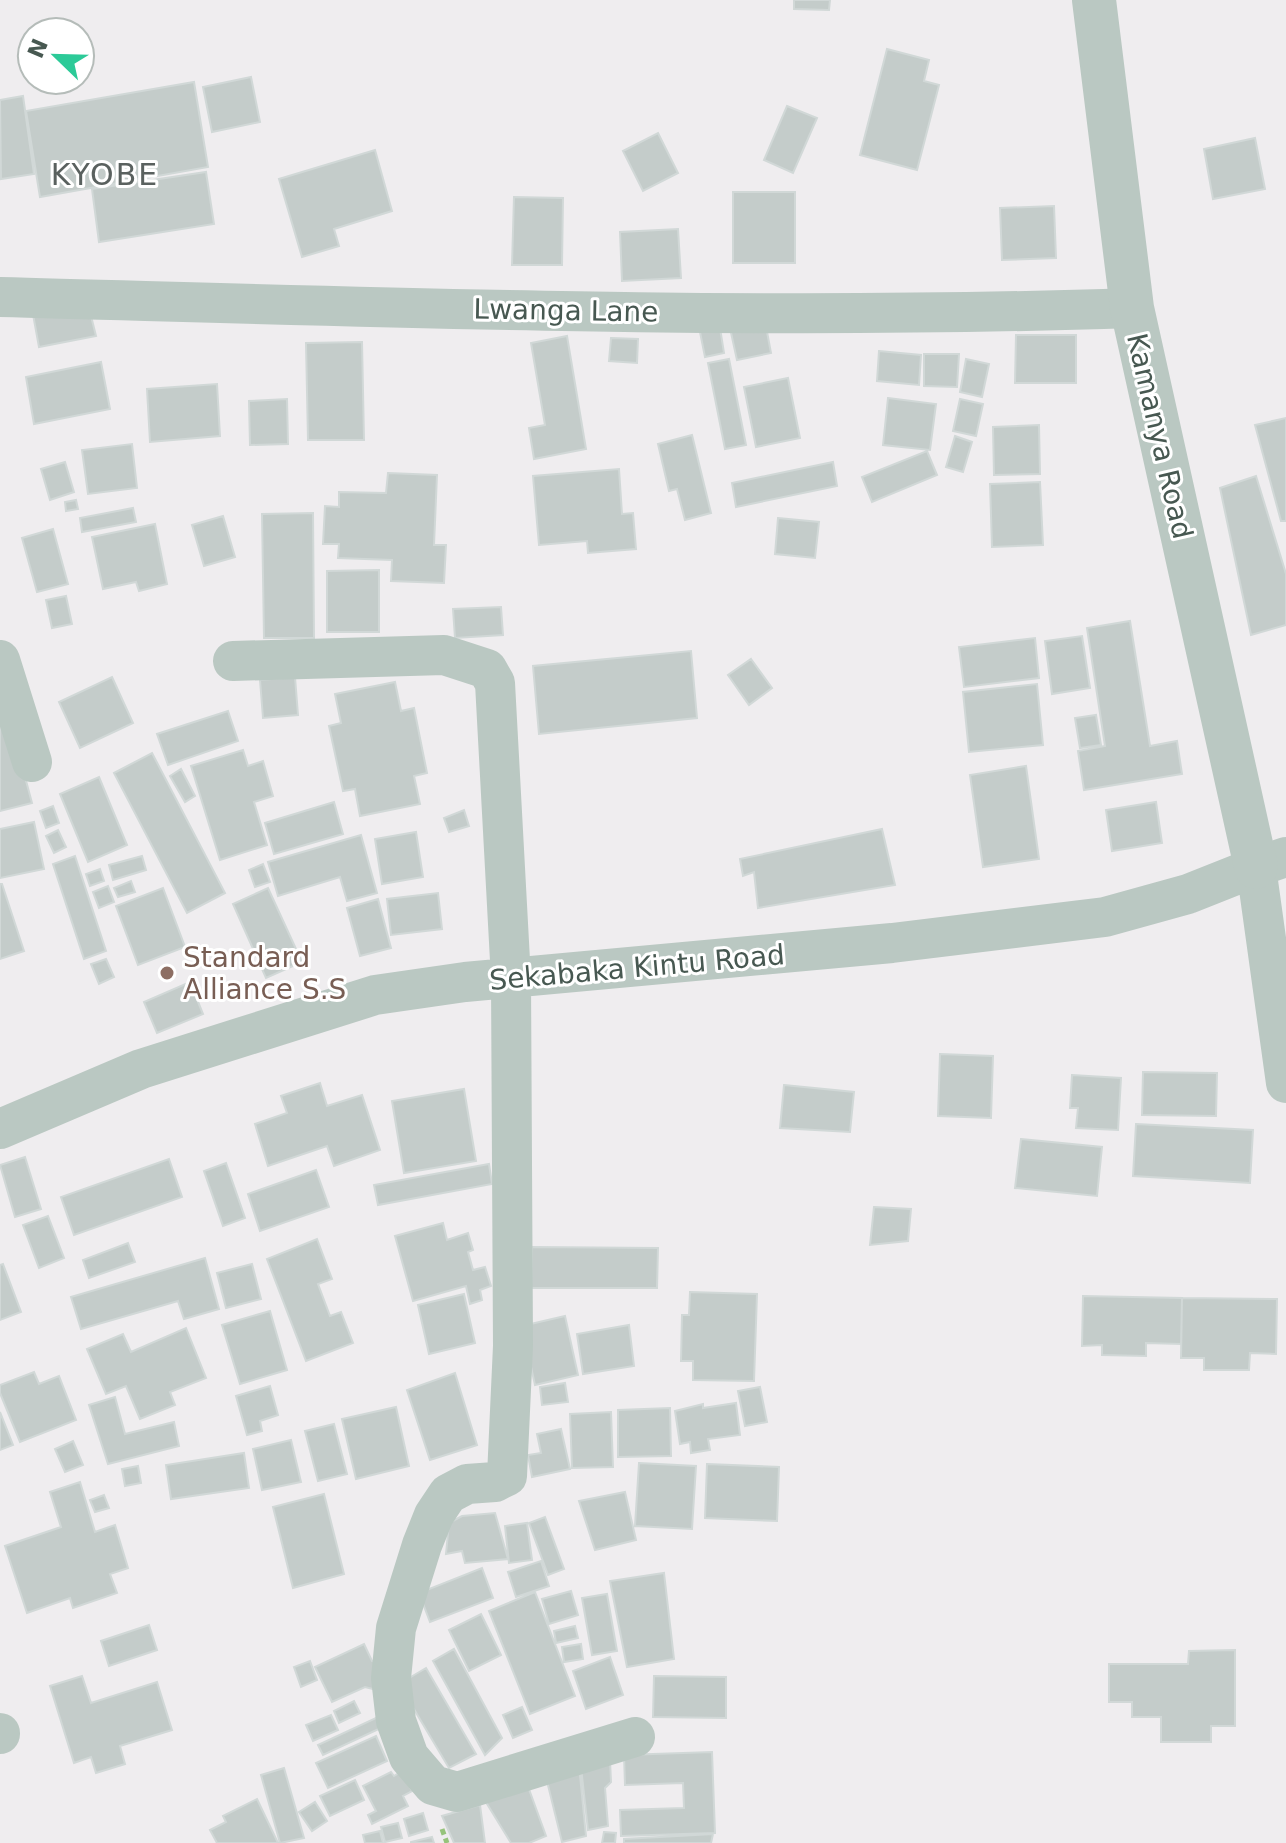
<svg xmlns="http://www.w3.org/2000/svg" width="1286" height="1843" font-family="'DejaVu Sans',sans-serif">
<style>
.building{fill:#c4ccca;stroke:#d1d8d7;stroke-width:2}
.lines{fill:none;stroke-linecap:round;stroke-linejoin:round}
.path{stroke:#96c37b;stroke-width:5;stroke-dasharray:6 4;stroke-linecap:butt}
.minor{stroke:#bac8c2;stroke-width:40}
.tertiary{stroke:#bac8c2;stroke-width:44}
.education-dot{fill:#8d6e63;stroke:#fff;stroke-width:3}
.labels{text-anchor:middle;stroke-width:6;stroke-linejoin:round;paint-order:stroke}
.street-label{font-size:28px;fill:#475851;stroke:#fff}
.education-label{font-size:28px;fill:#785e54;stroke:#fff;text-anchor:start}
.neighbourhood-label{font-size:30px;letter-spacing:2px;fill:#5a615f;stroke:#fff}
</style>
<rect width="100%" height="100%" fill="#efedef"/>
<path class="building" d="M794,0h36l-1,10 -35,-1z
M887,49l42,11 -5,21 15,4 -22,85 -57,-15z
M251,77l9,45 -48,10 -9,-45z
M194,82l14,85 -168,30 -14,-86z
M23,96l11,78 -33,5 -1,-79z
M787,106l30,12 -24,55 -29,-13z
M658,133l20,40 -35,18 -20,-40z
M1255,138l10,51 -52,10 -9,-50z
M375,150l17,61 -58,18 5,17 -37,11 -23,-78z
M206,172l8,52 -115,18 -7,-53z
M733,192h62v71h-62z
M514,197l49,1 -1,67h-50z
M1054,206l2,52 -54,2 -2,-52z
M678,229l3,49 -59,3 -2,-49z
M88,304l8,32 -57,11 -7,-38z
M765,321l6,32 -34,7 -7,-32z
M720,328l4,25 -19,4 -5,-25z
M1016,335h60v48h-61z
M567,336l19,113 -52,10 -5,-31 16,-3 -14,-82z
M611,338l27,1 -1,24 -28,-2z
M362,342l2,98h-56l-2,-97z
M879,351l42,4 -2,30 -42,-4z
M924,354h35l-2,33 -33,-1z
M729,359l17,86 -21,4 -17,-86z
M966,359l23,5 -7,33 -22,-5z
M101,362l9,47 -76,15 -8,-47z
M788,378l12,60 -44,9 -12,-60z
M217,384l3,52 -70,6 -3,-53z
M888,398l48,6 -6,46 -47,-5z
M287,399l1,45 -38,1 -1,-44z
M960,399l23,5 -7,32 -23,-5z
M1286,418v103h-5l-26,-96z
M1039,425l1,49 -46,1 -1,-48z
M692,435l19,78 -26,7 -8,-31 -8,2 -11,-47z
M955,436l17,6 -9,30 -17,-5z
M132,444l5,44 -49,6 -6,-44z
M927,451l10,24 -65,27 -10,-25z
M65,462l9,30 -24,8 -9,-31z
M833,462l4,24 -101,21 -4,-24z
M619,469l3,45 11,-1 3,36 -48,4 -1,-12 -48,4 -6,-69z
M388,473l49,2 -3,70h12l-2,38 -53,-2 1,-21 -54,-2 1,-14h-16l2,-38 14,1v-15l47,1z
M1256,476l30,98v51l-35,10 -31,-147z
M1040,482l3,63 -51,2 -2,-63z
M76,500l2,9 -12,2 -1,-9z
M133,508l3,14 -54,10 -2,-14z
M313,513l1,125h-50l-2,-124z
M223,516l12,41 -31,9 -12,-41z
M778,518l41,4 -4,36 -40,-4z
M155,524l12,60 -28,7 -3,-9 -33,7 -11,-52z
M53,529l15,55 -31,8 -15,-54z
M379,570v62h-52v-61z
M66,596l6,28 -20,4 -6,-28z
M501,607l2,28 -48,3 -2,-29z
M1130,621l20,125 27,-5 5,33 -98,16 -6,-39 27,-5 -18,-118z
M1082,636l8,52 -38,6 -7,-53z
M1035,638l4,40 -75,9 -5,-40z
M691,651l6,67 -158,16 -6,-68z
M751,659l21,29 -23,17 -21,-30z
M112,677l21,46 -53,25 -21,-46z
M295,677l3,38 -35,3 -3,-38z
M395,682l6,29 13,-3 13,65 -13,3 6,28 -60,12 -5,-27 -12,2 -14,-65 12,-3 -6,-29z
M1037,684l6,61 -74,7 -6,-60z
M228,711l10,30 -70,24 -11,-31z
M1096,715l5,30 -21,3 -5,-30z
M9,717l23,86 -32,8v-91z
M243,750l5,16 15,-5 10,35 -19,6 13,43 -47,15 -29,-94z
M152,753l73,140 -38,20 -73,-140z
M1026,766l13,93 -56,8 -13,-92z
M181,769l14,27 -10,6 -15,-26z
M99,777l28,68 -39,17 -28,-68z
M334,802l9,32 -69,20 -9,-31z
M1156,802l6,41 -50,8 -6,-41z
M53,806l6,17 -13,5 -6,-17z
M464,810l5,16 -20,6 -5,-14z
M34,822l10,47 -44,9v-49z
M882,829l13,56 -137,23 -4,-36 -11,4 -3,-17z
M58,830l8,17 -12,6 -8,-17z
M416,832l7,45 -41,7 -7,-45z
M361,835l16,58 -30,8 -7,-24 -62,19 -10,-34z
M75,856l31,95 -22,8 -31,-95z
M142,856l4,14 -33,10 -4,-15z
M263,864l7,18 -15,5 -6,-17z
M100,869l4,12 -14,5 -4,-12z
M131,881l4,11 -17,5 -4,-9z
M0,884h2l22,67 -24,8z
M108,886l6,16 -15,6 -6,-16z
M163,888l22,59 -47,18 -22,-59z
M268,888l34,74 -36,16 -33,-74z
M438,893l4,36 -51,6 -4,-36z
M378,899l13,49 -31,8 -13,-48z
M106,959l8,18 -15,7 -8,-20z
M190,982l13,32 -46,19 -13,-31z
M940,1054l53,2 -2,62 -53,-2z
M1143,1072l74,1 -1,43 -74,-1z
M1072,1075l49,3 -3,52 -42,-2 2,-20h-8z
M320,1083l7,23 35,-11 18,55 -46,16 -7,-20 -59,20 -13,-42 32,-11 -6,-17z
M784,1085l70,7 -4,40 -70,-4z
M464,1089l12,72 -72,12 -12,-72z
M1136,1124l117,6 -3,53 -117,-7z
M1021,1139l81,8 -5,49 -82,-8z
M25,1157l16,52 -26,8 -15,-52z
M169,1159l13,38 -108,38 -13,-38z
M226,1163l19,55 -22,8 -19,-55z
M489,1164l3,20 -114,21 -4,-20z
M316,1170l13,37 -69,24 -12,-37z
M874,1207l37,2 -3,32 -38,4z
M48,1216l16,42 -25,10 -16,-43z
M443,1223l4,17 21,-7 5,17 -5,2 5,18 12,-3 6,19 -11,4 2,10 -12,4 -4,-18 -53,15 -18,-65z
M317,1239l15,40 -14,5 12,32 11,-4 12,31 -47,18 -39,-102z
M128,1243l7,19 -46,16 -6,-18z
M532,1247l126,1 -1,40h-126z
M205,1258l14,51 -35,10 -6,-18 -97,28 -10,-32z
M3,1264l18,48 -21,8v-55z
M252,1264l9,35 -35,9 -9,-35z
M690,1292l67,2 -3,87 -61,-1v-19h-12l1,-46h7z
M464,1294l11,49 -46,11 -11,-49z
M1083,1296l99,2 -1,46 -35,-1v13l-44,-1v-10l-20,1z
M1182,1298l95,1 -1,55 -26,-1 -1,17h-45v-12h-23z
M270,1311l17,59 -47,14 -18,-59z
M565,1316l13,59 -43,10 -13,-59z
M629,1325l5,41 -51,8 -6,-40z
M186,1328l20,50 -36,14 5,13 -35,14 -14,-33 -20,8 -19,-45 36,-15 8,18z
M34,1372l5,12 20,-8 17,44 -56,22 -20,-49v-8z
M455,1373l22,72 -47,15 -23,-70z
M565,1383l3,19 -26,3 -2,-18z
M270,1386l8,29 -18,6 2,10 -15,4 -11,-39z
M760,1387l7,35 -22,4 -7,-35z
M115,1397l10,37 49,-12 5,24 -71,18 -19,-59z
M736,1403l4,32 -32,4 2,11 -19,3 -1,-11 -10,2 -5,-33 28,-7v4z
M396,1407l13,59 -53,13 -14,-60z
M670,1408l1,48 -53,1v-47z
M0,1412l13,33 -13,5z
M611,1412l2,55 -41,1 -2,-54z
M334,1424l13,50 -29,7 -13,-50z
M561,1429l9,40 -38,8 -4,-22 13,-2 -4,-19z
M291,1440l10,42 -39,8 -9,-41z
M73,1441l10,24 -18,7 -10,-23z
M244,1453l5,35 -78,11 -5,-34z
M639,1463l57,3 -4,63 -57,-3z
M707,1464l72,3 -2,54 -72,-3z
M138,1466l3,17 -16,3 -3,-17z
M80,1482l15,50 20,-7 13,43 -18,6 7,19 -44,15 -3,-10 -43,15 -22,-67 56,-19 -11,-35z
M625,1492l11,48 -41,10 -16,-49z
M324,1494l20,80 -51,14 -20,-81z
M104,1495l5,13 -14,4 -5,-12z
M495,1513l13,46 -43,4 -3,-12 -16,3 3,-31 13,-7z
M545,1517l19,52 -16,6 -19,-52z
M527,1523l5,37 -23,3 -4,-37z
M541,1561l8,25 -33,11 -8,-25z
M482,1568l11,30 -63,24 -11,-29z
M664,1573l10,86 -47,8 -17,-86z
M571,1591l7,24 -29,9 -7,-25z
M535,1592l40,104 -45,18 -41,-103z
M607,1594l10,57 -25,4 -10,-57z
M481,1614l20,41 -32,16 -20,-41z
M149,1625l8,25 -48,16 -8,-25z
M575,1626l3,12 -22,5 -2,-12z
M364,1644l8,17 9,3 -4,26 -12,-3 -33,15 -17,-35z
M581,1644l2,15 -19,3 -2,-15z
M454,1649l48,89 -17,17 -52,-94z
M1235,1650v76h-24v16h-50v-25h-29v-15h-23v-38h79l1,-13z
M610,1657l13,38 -37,14 -13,-38z
M310,1661l7,19 -16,7 -7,-20z
M426,1668l50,86 -27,14 -50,-84z
M82,1676l9,27 66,-21 15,48 -52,16 5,18 -29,9 -5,-16 -17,6 -24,-77z
M654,1676l72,1v41l-73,-1z
M354,1701l6,12 -21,10 -5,-12z
M522,1707l10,23 -19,8 -10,-23z
M331,1715l7,15 -25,11 -7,-16z
M378,1717l5,10 -60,28 -5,-10z
M376,1736l11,25 -59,27 -12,-25z
M712,1752l3,81 -94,3 -1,-26 64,-2 -1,-25 -58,2 -1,-30z
M610,1760l1,22 -6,6 3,38 -20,4 -7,-63z
M579,1765l7,71 -24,6 -17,-69z
M284,1768l20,70 -24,5 -19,-68z
M402,1771l10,20 -9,5 5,10 -36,18 -4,-9 8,-4 -13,-25 28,-14 3,4z
M355,1780l9,20 -34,16 -10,-20z
M526,1781l20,55 -17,7h-18l-30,-49z
M257,1799l21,44h-61l-7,-13 16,-8 -3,-6z
M315,1802l12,19 -15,10 -13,-19z
M480,1805l5,38h-31l-12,-27z
M423,1813l5,17 -19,6 -5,-17z
M398,1823l4,15 -17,4 -4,-15z
M380,1831l3,12h-18l-2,-8z
M604,1832l12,1 -1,10h-13z
M713,1834l-2,9h-87v-4z
M432,1837l2,6h-23v-1z"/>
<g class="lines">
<path class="path" d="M442,1829l5,14"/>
<path class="minor" d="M0,297c377,10 755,24 1132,11
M0,660l32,102
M233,661l211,-6 43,14 8,14 16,296 2,367 -6,130 -12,6 -28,2 -19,10 -14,21 -12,30 -26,83 -5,50 5,43 13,36 24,28 24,7 178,-55
M1256,867l30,216
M0,1129l141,-60 234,-74 90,-13 427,-39 213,-26 83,-23 68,-27 30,-10
M0,1733v1"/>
<path class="tertiary" d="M1094,0l38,308 124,559"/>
</g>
<circle class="education-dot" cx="167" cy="973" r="8"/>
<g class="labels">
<g class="street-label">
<text transform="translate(566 310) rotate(1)" y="10">Lwanga Lane</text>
<text transform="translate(1160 436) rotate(77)" y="10">Kamanya Road</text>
<text transform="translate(637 967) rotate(-5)" y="10">Sekabaka Kintu Road</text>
</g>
<g class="education-label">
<text x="183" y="967">Standard<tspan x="183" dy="32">Alliance S.S</tspan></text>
</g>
<g class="neighbourhood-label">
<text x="105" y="185">KYOBE</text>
</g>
</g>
<g transform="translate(56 56) rotate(293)"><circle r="38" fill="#ffffff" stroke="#b5bcb9" stroke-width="2"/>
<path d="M0-6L14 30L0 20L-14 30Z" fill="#2cca98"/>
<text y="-12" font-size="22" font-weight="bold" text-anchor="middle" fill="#475851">N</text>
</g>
</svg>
